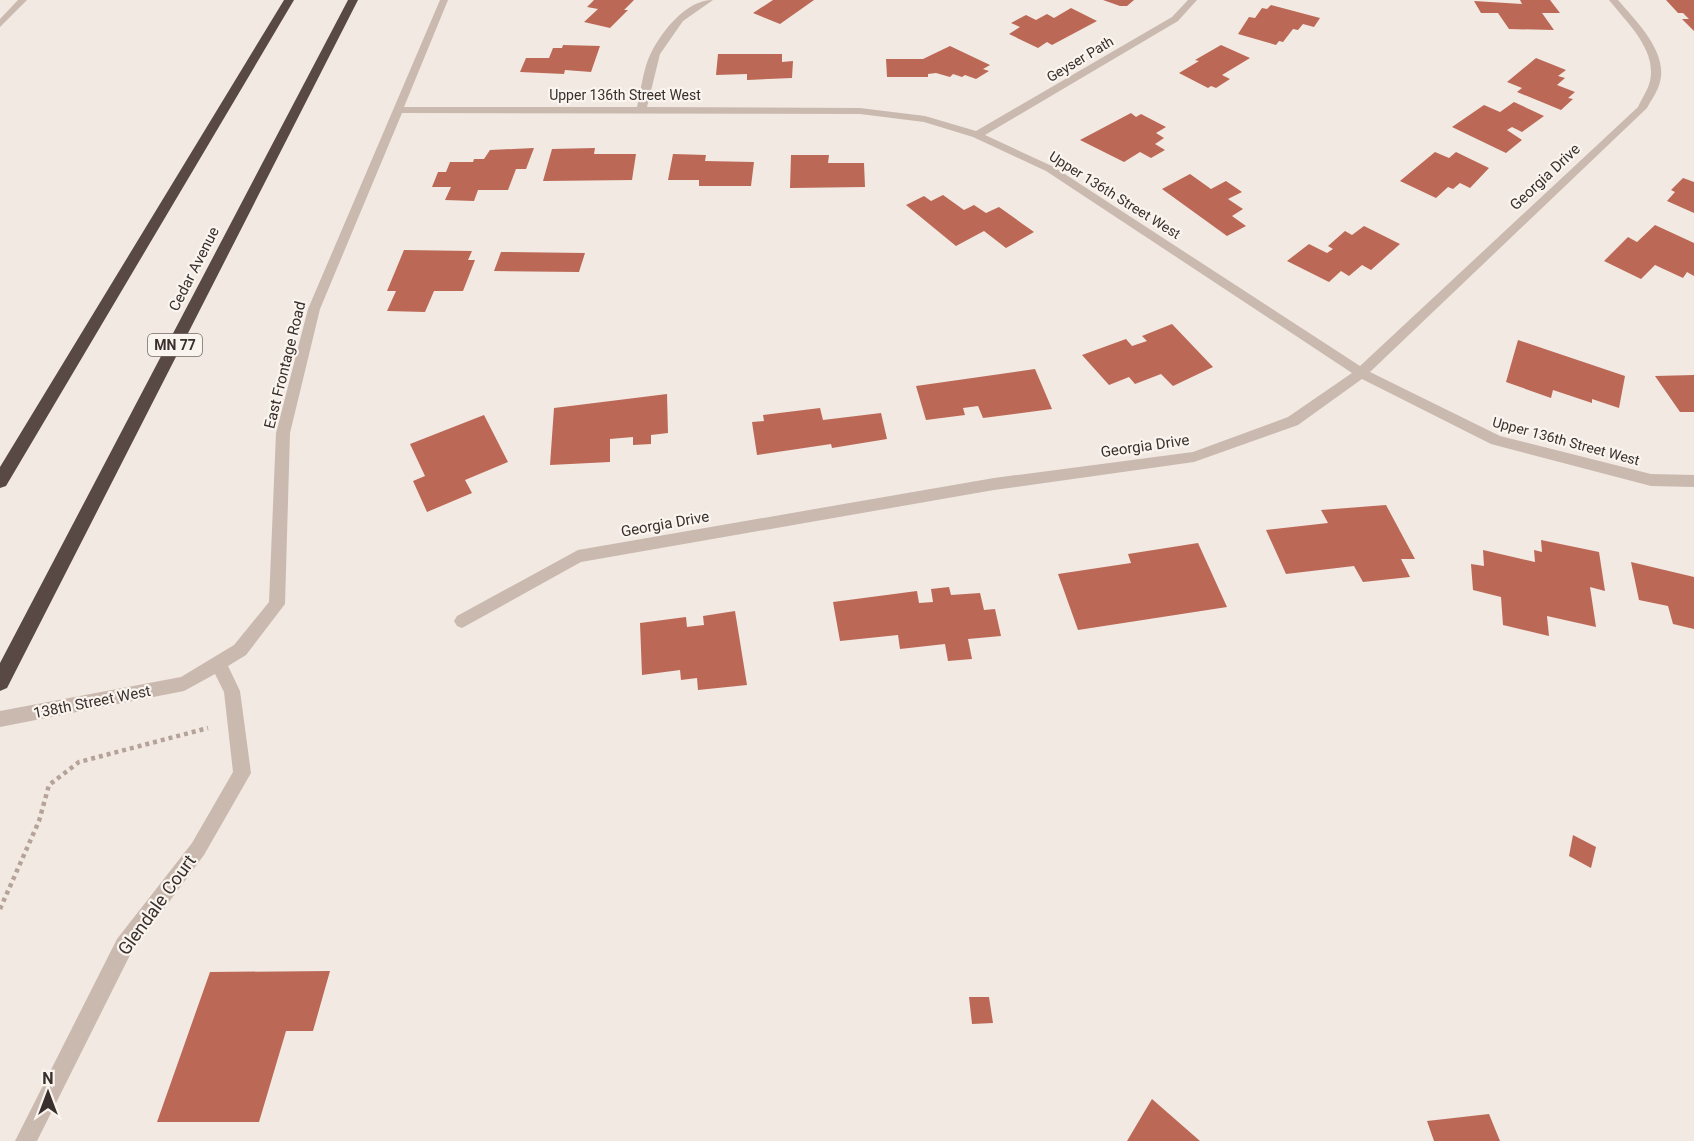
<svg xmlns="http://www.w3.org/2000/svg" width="1694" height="1141" font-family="Roboto,sans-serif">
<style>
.building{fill:#bc6856}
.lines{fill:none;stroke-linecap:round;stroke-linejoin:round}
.path{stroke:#b5a399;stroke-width:4.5;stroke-dasharray:4 4;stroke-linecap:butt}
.minor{fill:#cab9af;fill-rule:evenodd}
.motorway{fill:#594944;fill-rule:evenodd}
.labels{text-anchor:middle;stroke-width:4.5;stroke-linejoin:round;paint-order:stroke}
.far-street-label{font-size:14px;fill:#392f2c;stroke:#faf4ef}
.shield{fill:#faf4ef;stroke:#736a66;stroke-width:1.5}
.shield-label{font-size:14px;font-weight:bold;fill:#392f2c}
.street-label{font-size:15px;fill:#392f2c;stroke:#faf4ef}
.near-street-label{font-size:18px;fill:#392f2c;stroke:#faf4ef}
</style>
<rect width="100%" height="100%" fill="#f2e9e2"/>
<path class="building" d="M594,0h40l-10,10h4l-18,18 -26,-6 14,-13 -11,-2z
M773,0h41l-34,24 -27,-11z
M1103,0h31l-7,6h-7z
M1520,0h30l10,13h-18l12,17 -45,-1 -11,-16h-17l-7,-12 48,3z
M1666,0h28v31l-12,-12h7l-6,-6h-5z
M1271,5l49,13 -6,9 -11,-3 -5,6 -5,-1 -10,13 -4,-1 -3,4 -38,-11 11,-17 6,1 7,-10 5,1z
M1071,8l26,13 -45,24 -5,-3 -9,6 -29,-14 11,-7 -9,-4 15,-8 10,5 11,-6 7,4z
M563,45l37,1 -9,26 -26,-2 -1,4 -44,-2 6,-14h23l4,-10h9z
M1221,45l29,13 -28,17 8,4 -14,9 -5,-2 -3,2 -29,-15 20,-12 -4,-1z
M950,46l40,19 -7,4 6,2 -13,8 -11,-4 -3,2 -9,-3 -3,3 -14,-4 -8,1v3h-41l-1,-18h37z
M718,54h64v8l11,-1 -1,17 -45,2v-6l-31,1z
M1536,58l30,12 -8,6 7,2 -8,7 18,7 -7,6 5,1 -12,11 -44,-18 5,-4 -15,-6z
M1514,102l30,14 -22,16 -10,-5 -5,3 15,10 -16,13 -54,-26 32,-22 16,7z
M1131,113l5,4 5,-3 25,13 -10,6 8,5 -9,6 10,6 -14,8 -11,-6 -16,10 -44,-22z
M534,148l-8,21h-10l-8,21h-30l-4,11 -29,-1 6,-13h-19l6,-15h8l4,-10h23l1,-3h10l6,-9z
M595,148l-1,6h42l-4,26 -89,1 9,-32z
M1435,152l14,6 7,-6 33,16 -19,20 -10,-5 -7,6 -5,-2 -12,11 -36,-17z
M673,154l33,1 -1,6 49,1 -3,24h-52v-6h-31z
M791,155h38l-1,8h36l1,24 -75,1z
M1190,174l21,15 15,-8 16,11 -14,7 15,10 -11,7 14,10 -19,10 -65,-47z
M1683,178l11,4v31l-27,-12 8,-9 -4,-2z
M943,195l21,15 10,-5 12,8 13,-6 35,25 -28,16 -22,-17 -28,15 -50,-41 18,-9 7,5z
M1655,225l39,18v33l-7,-4 -4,6 -28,-13 -14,14 -37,-18 24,-24 9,5z
M1364,226l36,18 -29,26 -9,-5 -13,11 -8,-5 -12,11 -42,-21 22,-17 18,9 6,-4 -5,-3 17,-15 7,4z
M404,250l68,1 -4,9h7l-12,31h-29l-9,21 -38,-1 9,-20h-9z
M501,252l84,1 -6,19 -85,-1z
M1172,324l41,43 -40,19 -12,-12 -26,10 -6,-7 -20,8 -27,-30 44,-16 6,7 15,-5 -5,-5z
M1518,340l107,36 -6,32 -27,-9v4l-39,-13 -2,8 -45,-16z
M1035,369l17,40 -69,9 -5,-12 -15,2 2,7 -39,5 -10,-34z
M1694,375v37h-14l-25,-36z
M667,394l1,39 -17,2v9l-18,1v-8l-23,2v23l-60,3 4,-57z
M820,408l3,12 58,-7 6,26 -55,9 -1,-4 -74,11 -5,-33 12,-1 -1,-6z
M484,415l24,47 -43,18 7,13 -45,19 -14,-31 12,-5 -15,-32z
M1386,505l29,54h-14l9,18 -47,5 -9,-16 -68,8 -20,-44 62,-7 -7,-13z
M1541,540l58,12 6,39 -15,-4 6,40 -49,-11 2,20 -46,-11 -2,-28 -28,-7 -2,-26 13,2 -1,-16 52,12 -1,-12 8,2z
M1198,543l29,64 -149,23 -20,-56 73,-11 -3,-9z
M1631,562l63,15v52l-21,-5 -5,-18 -29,-6z
M949,587l2,8 29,-2 4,17 11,-1 6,27 -33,3 4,20 -24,2 -3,-17 -45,5 -2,-14 -58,6 -7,-39 84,-11 2,12 14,-1 -2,-13z
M735,611l12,74 -49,5 -1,-12 -16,2 -1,-10 -38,5 -2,-52 46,-6 1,10 17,-2 -1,-9z
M1573,835l23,12 -5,21 -22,-12z
M330,971l-17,60h-27l-27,91h-102l53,-150z
M969,997h20l4,26 -21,1z
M1152,1099l48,42h-73z
M1489,1114l11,27h-66l-7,-20z"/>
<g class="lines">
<path class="path" d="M0,909l39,-88 10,-36 30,-23 129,-34"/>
<path class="minor" d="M18,0h9l-27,27v-8z
M440,0h8l-44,107h233c4,-16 6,-39 14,-54 12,-23 35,-53 62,-53l-30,21 -23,33 -13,53 213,1 65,8 51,15 196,-114 16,-17h9l-19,21 -193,114 69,32 306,199 278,-259c4,-9 10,-17 12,-26 7,-32 -24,-59 -41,-81h9c18,21 50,52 42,82 -2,9 -9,18 -13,26l-277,264 130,64 151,38 43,1v12l-43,-1 -160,-42 -129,-65 -64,46 -104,37 -200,28 -413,72 -119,66 -5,-2 -3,-5 3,-5 121,-66 416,-72 199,-26 95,-35 64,-44 -306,-202 -73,-34 -49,-15 -64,-8 -458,-1 -82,196 -30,124 -5,171 -39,51 -18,11 12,25 11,82 -47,82 -73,98 -94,188h-22l102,-202 75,-96 41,-71 -9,-80 -9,-18 -31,17 -184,36v-16l181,-34 53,-32 35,-43 7,-169 32,-124z"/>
<path class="motorway" d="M284,0h10l-288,486 -6,2v-21z
M348,0h10l-351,688 -7,3v-28z"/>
</g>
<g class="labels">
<g class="far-street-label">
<text transform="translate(1080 59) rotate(-31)" y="5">Geyser Path</text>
<text x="625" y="100">Upper 136th Street West</text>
<text transform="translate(1115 195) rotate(32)" y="5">Upper 136th Street West</text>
<text transform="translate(1566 441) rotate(15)" y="5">Upper 136th Street West</text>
</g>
<rect class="shield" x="148" y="334" width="54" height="22" rx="4.5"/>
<g class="shield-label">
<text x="175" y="350">MN 77</text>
</g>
<g class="street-label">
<text transform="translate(1545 177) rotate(-43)" y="5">Georgia Drive</text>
<text transform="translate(194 269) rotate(-63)" y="5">Cedar Avenue</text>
<text transform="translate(285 365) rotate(-76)" y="5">East Frontage Road</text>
<text transform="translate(1145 446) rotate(-8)" y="5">Georgia Drive</text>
<text transform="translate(665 524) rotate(-10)" y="5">Georgia Drive</text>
<text transform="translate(92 702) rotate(-11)" y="5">138th Street West</text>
</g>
<g class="near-street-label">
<text transform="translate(157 905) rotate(-54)" y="6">Glendale Court</text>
</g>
</g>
<g transform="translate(48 1093)" stroke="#faf4ef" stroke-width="4.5" paint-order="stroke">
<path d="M0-4.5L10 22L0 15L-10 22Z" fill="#392f2c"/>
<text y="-9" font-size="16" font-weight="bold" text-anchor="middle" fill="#392f2c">N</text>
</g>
</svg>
